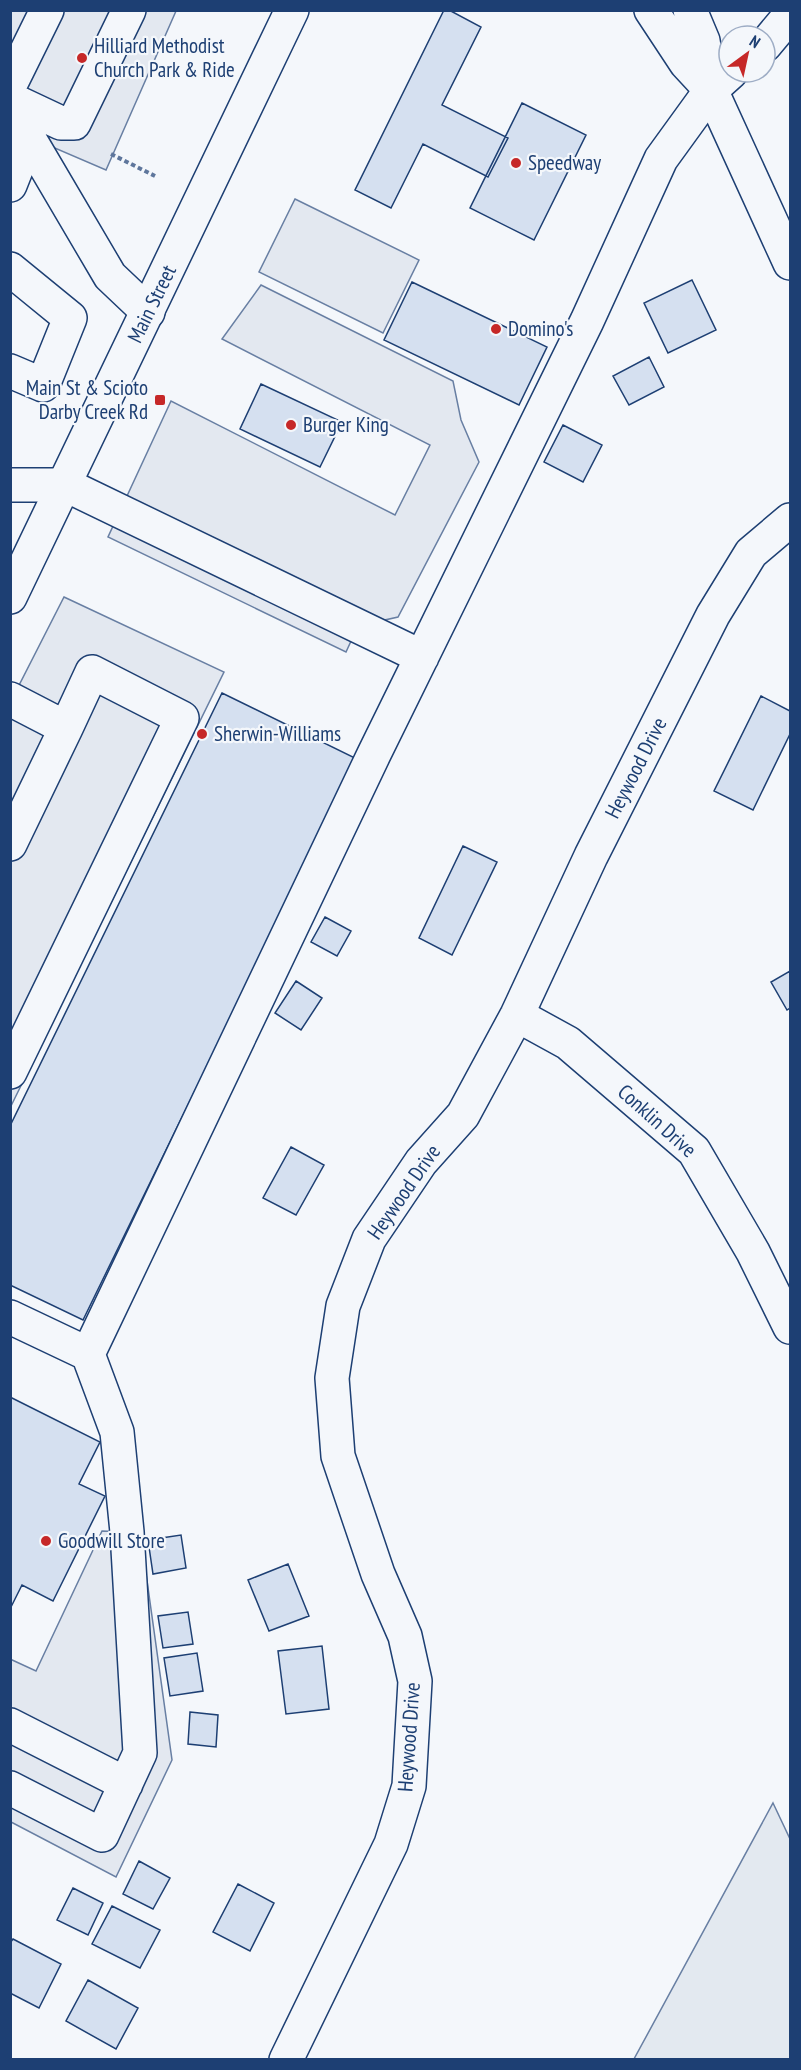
<svg xmlns="http://www.w3.org/2000/svg" width="801" height="2070" font-family="'PT Sans Narrow',sans-serif">
<style>
.green{fill:#e3e9f0;stroke:#687fa3;stroke-width:1.5}
.parking{fill:#e3e8f0;stroke:#687fa3;stroke-width:1.5}
.building{fill:#d5e0f0;stroke:#1d3f73;stroke-width:1.5}
.lines{fill:none;stroke-linecap:round;stroke-linejoin:round}
.minor-casing{stroke:#1d3f73;stroke-width:36}
.major-casing{stroke:#1d3f73;stroke-width:36}
.path{stroke:#5e769c;stroke-width:4;stroke-dasharray:4.5 3;stroke-linecap:butt}
.minor{stroke:#f4f7fb;stroke-width:33}
.major{stroke:#f4f7fb;stroke-width:33}
.poi-dot{fill:#c62828;stroke:#f4f7fb;stroke-width:2}
.labels{text-anchor:middle;stroke-width:4.5;stroke-linejoin:round;paint-order:stroke}
.poi-label{font-size:21px;fill:#1d3f73;stroke:#f4f7fb;text-anchor:start}
.street-label{font-size:21px;fill:#1d3f73;stroke:#f4f7fb}
</style>
<rect width="100%" height="100%" fill="#f4f7fb"/>
<path class="green" d="M773,1803l17,36v220h-156z"/>
<path class="parking" d="M10,11h166l-70,159 -77,-33 -18,-31z
M295,199l124,61 -36,73 -124,-61z
M261,285l192,96 8,39 18,42 -81,155 -40,9 -12,26 -238,-115 63,-136 224,114 35,-70 -208,-106z
M64,597l160,75 -213,434 -1,-403z
M102,1531l25,1 17,27 28,201 -56,117 -105,-55 -1,-163 26,12z"/>
<path class="building" d="M444,10h5l32,17 -39,78 66,33 -20,39 -65,-33 -32,64 -36,-18z
M522,103l64,32 -52,105 -64,-32z
M692,280l24,50 -48,23 -24,-50z
M412,282l135,65 -28,58 -135,-65z
M649,357l15,30 -35,18 -16,-29z
M261,384l81,38 -22,45 -80,-38z
M563,425l39,20 -19,37 -39,-20z
M222,693l135,66 -274,561 -73,-35v-159z
M761,696l29,15v23l-37,76 -39,-19z
M463,846l34,16 -45,93 -33,-17z
M325,917l26,14 -14,25 -26,-14z
M790,971v37l-3,2 -16,-28z
M296,981l26,17 -21,32 -26,-17z
M291,1147l33,18 -28,50 -33,-17z
M10,1397l90,45 -21,42 26,12 -52,105 -31,-16 -12,24z
M181,1535l5,33 -33,6 -5,-34z
M288,1564l21,52 -40,15 -21,-51z
M188,1612l5,32 -30,4 -5,-32z
M322,1646l7,63 -43,5 -8,-63z
M197,1653l6,38 -33,5 -6,-38z
M190,1712l28,3 -2,32 -28,-3z
M139,1861l31,17 -17,31 -30,-15z
M238,1884l36,19 -24,48 -37,-19z
M73,1888l30,15 -15,32 -31,-15z
M112,1906l48,24 -20,38 -48,-24z
M13,1939l48,25 -22,44 -29,-15v-50z
M88,1980l50,28 -22,41 -50,-28z"/>
<g class="lines">
<defs>
<path id="minor" d="M765,45l25,-30
M10,85l37,-75
M10,99l51,24h13l55,-113
M10,106l100,170 38,36
M10,185l19,-48
M10,269l60,49 -27,67 -33,-14
M10,485h56l356,172
M10,699l56,29 -56,116
M517,1015l51,28 126,108 59,101 37,75
M10,1072l172,-354 -90,-46 -26,56
M10,1317l78,37
M10,1725l116,59
M10,1788l92,47 38,-82 -13,-221 -10,-100 -29,-78 286,-600 213,-433 74,-162 50,-69 20,-18
M286,2060l105,-216 18,-58 6,-105 -10,-45 -27,-62 -40,-118 -6,-78 11,-72 26,-67 52,-77 42,-47 54,-100 74,-159 122,-241 38,-62 39,-33"/>
<path id="major" d="M651,10l35,53 25,27
M690,10l13,31 8,49 79,173
M10,597l282,-587"/>
</defs>
<use href="#minor" class="minor-casing"/>
<use href="#major" class="major-casing"/>
<path class="path" d="M111,154l44,22"/>
<use href="#minor" class="minor"/>
<use href="#major" class="major"/>
</g>
<g class="poi-dot">
<circle cx="82" cy="58" r="6"/>
<circle cx="516" cy="163" r="6"/>
<circle cx="496" cy="329" r="6"/>
<rect x="154" y="394" width="12" height="12" rx="3"/>
<circle cx="291" cy="425" r="6"/>
<circle cx="202" cy="734" r="6"/>
<circle cx="46" cy="1541" r="6"/>
</g>
<g class="labels">
<g class="poi-label">
<text x="94" y="53">Hilliard Methodist<tspan x="94" dy="24">Church Park &amp; Ride</tspan></text>
<text x="528" y="170">Speedway</text>
<text x="508" y="336">Domino's</text>
<text x="148" y="395" text-anchor="end">Main St &amp; Scioto<tspan x="148" dy="24">Darby Creek Rd</tspan></text>
<text x="303" y="432">Burger King</text>
<text x="214" y="741">Sherwin-Williams</text>
<text x="58" y="1548">Goodwill Store</text>
</g>
<g class="street-label">
<text transform="translate(152 304) rotate(-64)" y="7">Main Street</text>
<text transform="translate(636 768) rotate(-63)" y="7">Heywood Drive</text>
<text transform="translate(657 1121) rotate(42)" y="7">Conklin Drive</text>
<text transform="translate(404 1192) rotate(-55)" y="7">Heywood Drive</text>
<text transform="translate(409 1737) rotate(-86)" y="7">Heywood Drive</text>
</g>
</g>
<rect width="801" height="2070" fill="none" stroke="#1d3f73" stroke-width="24"/>
<g transform="translate(747 54) rotate(33)"><circle r="28" fill="#f4f7fb" stroke="#9eadc5" stroke-width="1.5"/>
<path d="M0-4.5L10 22L0 15L-10 22Z" fill="#c62828"/>
<text y="-9" font-size="16" font-weight="bold" text-anchor="middle" fill="#1d3f73">N</text>
</g>
</svg>
